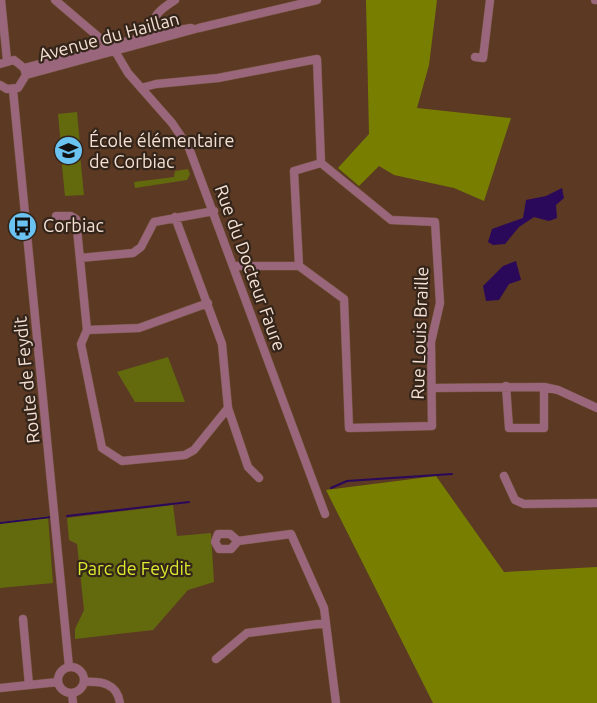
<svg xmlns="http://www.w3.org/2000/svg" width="597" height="703" font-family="Ubuntu,sans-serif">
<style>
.green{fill:#636a0d}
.forest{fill:#787f00}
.water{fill:#2b095a}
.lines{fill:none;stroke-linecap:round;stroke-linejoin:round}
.stream{stroke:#2b095a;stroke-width:2}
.minor-casing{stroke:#775743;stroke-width:9}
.minor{stroke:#9a667b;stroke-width:8}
.labels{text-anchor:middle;stroke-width:4.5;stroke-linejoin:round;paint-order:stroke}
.street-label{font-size:18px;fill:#f5e0d3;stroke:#34251b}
.poi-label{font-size:18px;fill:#f5e0d3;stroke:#34251b;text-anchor:start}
.park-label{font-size:18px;fill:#dcea2f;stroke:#34251b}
</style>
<rect width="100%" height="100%" fill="#5b3923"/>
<path class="green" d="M77,112l3,32 -19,2 -3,-32z
M80,154l4,41 -19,1 -4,-40z
M188,169l2,5 -3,6 -52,8 -1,-6 40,-5 1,-6z
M168,357l17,45h-50l-18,-30z
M173,505l4,31 34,-3 3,49 -26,8 -35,40 -78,9v-10l9,-19 -7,-66 -8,-4 -2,-22z
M48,516l5,67 -53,5v-66z"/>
<path class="forest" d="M366,0h71l-8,65 -12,43 94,10 -27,83 -30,-13 -60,-13 -15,-9 -20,20 -21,-18 31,-34z
M436,476l68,96 93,-5v136h-164l-107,-213z"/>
<path class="water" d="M562,188l2,10 -8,7 1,13 -8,3 -15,-4 -15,10 -14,17 -12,1 -5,-3 4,-13 31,-11 3,-18 20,-4z
M516,261l5,19 -12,4 -10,16 -13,1 -3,-15 20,-20z"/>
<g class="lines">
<path class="stream" d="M331,488l16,-7 105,-7
M67,516l122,-14
M0,523l51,-6"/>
<defs>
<path id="minor" d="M1,0l6,60
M55,0l60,51 13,22 44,50 17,25 136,366
M595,0h2
M156,39c-6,-22 0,-27 19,-39
M475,57l8,1 7,-58
M0,64l14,-4 10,8 2,7 -8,13 -11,1 -7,-4
M24,68l131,-34 36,-6
M26,75l173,-47 118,-28
M141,88l15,-4 62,-6 99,-19 4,104 -27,8 5,95
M13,90l56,577
M56,216h15l5,3 11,111 -6,14 21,104 20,13 63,-6 9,-5 34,-42
M175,217l47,127 6,64 20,59 11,11
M80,258l53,-5 8,-6 13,-25 60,-11
M234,266h65l45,33 5,129 83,-2 -1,-84 9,-39 -5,-81 -44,-2 -70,-57
M87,330l52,-2 69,-25
M506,386l3,42h35v-41
M432,388l112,-1 14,3 39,18
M504,476l11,24 9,4 73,-1
M238,541l-8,-7h-12l-3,8 4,7h12l7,-8 53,-7 33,74 12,95
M23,619l6,66
M216,659l31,-26 79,-10
M58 680a13 13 0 1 1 26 0a13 13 0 1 1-26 0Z
M84,682c17,-1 33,1 36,21
M0,688l58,-6
M72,693l1,10"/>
</defs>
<use href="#minor" class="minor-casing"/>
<use href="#minor" class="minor"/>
</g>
<defs>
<symbol id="school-disc" viewBox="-11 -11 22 22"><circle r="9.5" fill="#6bc3f2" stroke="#34251b"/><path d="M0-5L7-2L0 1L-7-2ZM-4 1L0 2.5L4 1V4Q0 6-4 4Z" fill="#111"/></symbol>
<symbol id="bus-disc" viewBox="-11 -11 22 22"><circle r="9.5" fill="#6bc3f2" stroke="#34251b"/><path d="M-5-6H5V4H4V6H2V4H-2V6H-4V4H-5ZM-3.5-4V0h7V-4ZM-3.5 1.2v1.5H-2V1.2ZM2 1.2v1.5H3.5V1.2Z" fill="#111"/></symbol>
</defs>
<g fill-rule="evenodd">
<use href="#school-disc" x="52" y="134" width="33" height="33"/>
<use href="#bus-disc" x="6" y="210" width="33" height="33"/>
</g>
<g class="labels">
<g class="street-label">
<text transform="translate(109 37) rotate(-15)" y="6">Avenue du Haillan</text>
<text transform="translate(250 268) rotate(70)" y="6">Rue du Docteur Faure</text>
<text transform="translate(420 333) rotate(-88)" y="6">Rue Louis Braille</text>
<text transform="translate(27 380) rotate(-96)" y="6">Route de Feydit</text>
</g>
<g class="poi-label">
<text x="89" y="147">École élémentaire<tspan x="89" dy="21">de Corbiac</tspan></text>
<text x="43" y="232">Corbiac</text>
</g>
<g class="park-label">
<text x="134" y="575">Parc de Feydit</text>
</g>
</g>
</svg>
